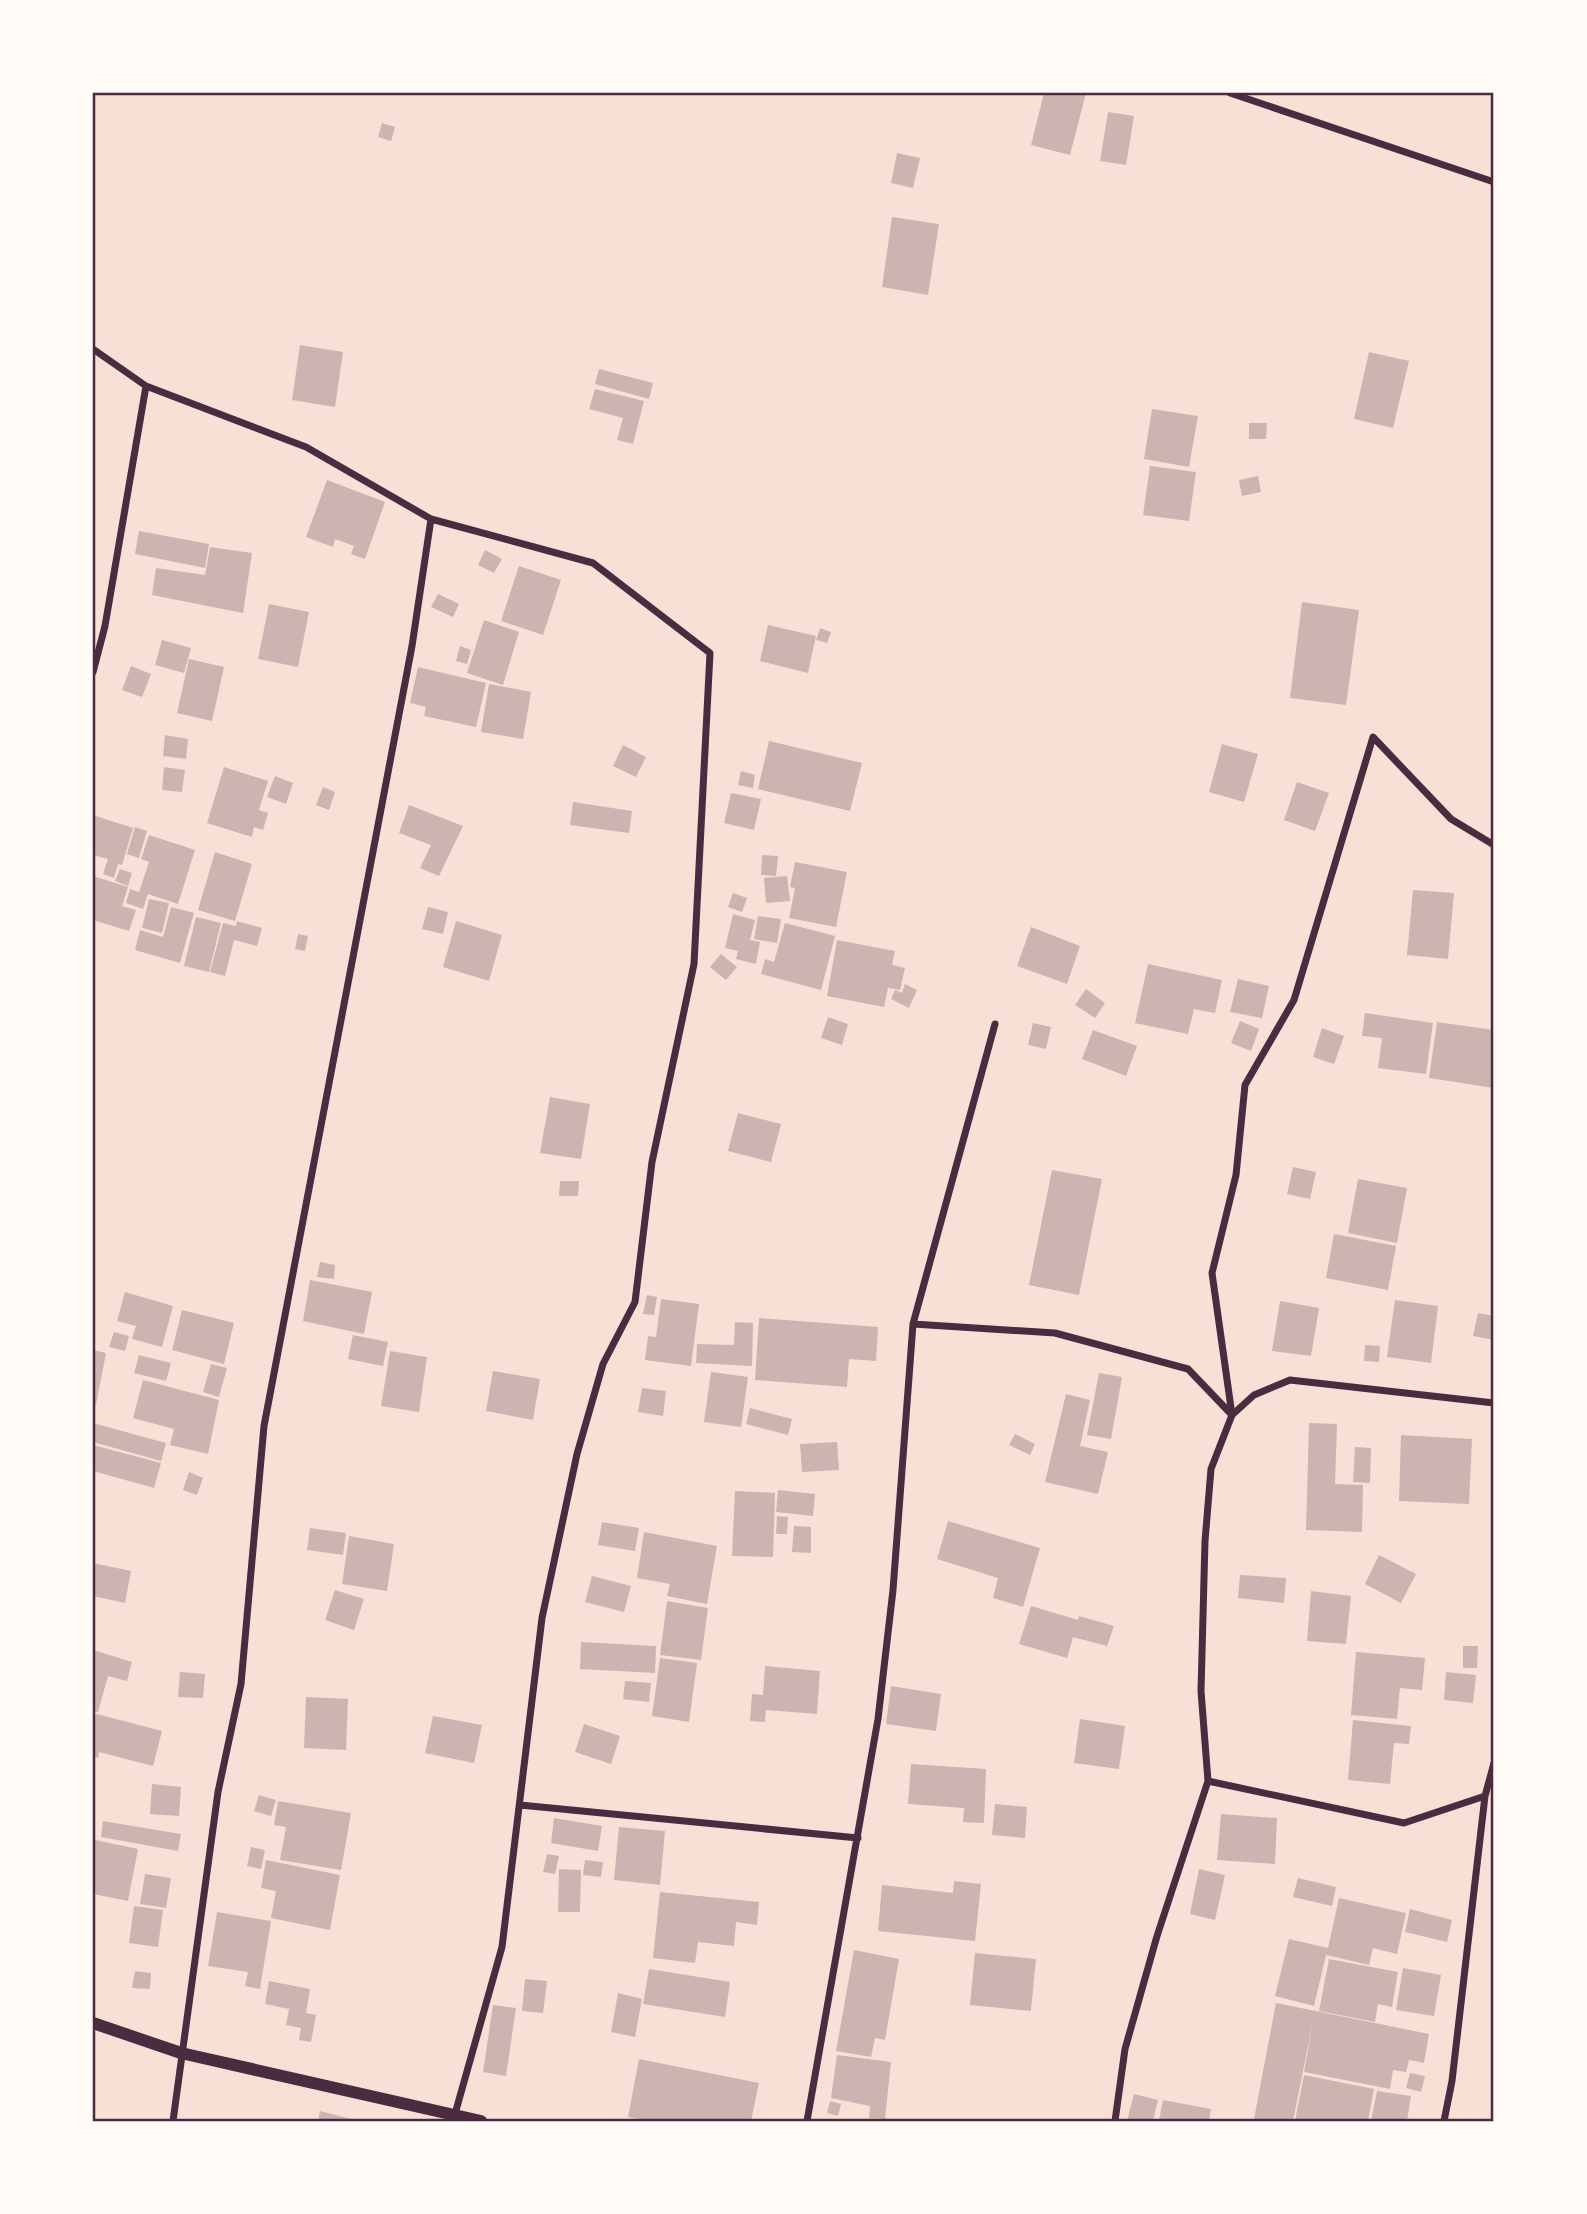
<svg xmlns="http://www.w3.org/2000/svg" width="1587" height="2214" font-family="Barlow,sans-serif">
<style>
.building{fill:#ccb4b1}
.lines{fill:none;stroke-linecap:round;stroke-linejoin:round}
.minor{stroke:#4a2c40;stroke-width:7}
.tertiary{stroke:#4a2c40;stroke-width:12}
.neatline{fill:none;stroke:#4a2c40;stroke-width:2.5}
</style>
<rect width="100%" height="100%" fill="#f7e1d7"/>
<path class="building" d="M1044,93h42l-16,62 -39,-10z
M1108,112l26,4 -8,49 -26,-4z
M382,123l13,4 -4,14 -13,-4z
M897,153l23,5 -7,30 -22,-5z
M892,217l47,7 -11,71 -46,-8z
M300,345l43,7 -8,55 -43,-7z
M1369,352l40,9 -16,67 -39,-9z
M599,369l54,14 -4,16 -54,-15z
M595,389l49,12 -11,43 -16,-4 6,-22 -34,-9z
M1152,409l46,7 -9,51 -45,-8z
M1249,423h18l-1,16h-17z
M1150,466l46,6 -7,49 -46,-6z
M1258,476l3,16 -19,4 -3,-16z
M327,480l58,22 -20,57 -14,-5 3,-8 -19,-7 -2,8 -27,-10z
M139,531l70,13 -4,24 -70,-14z
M210,547l42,6 -9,60 -91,-18 4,-27 49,7z
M485,550l17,9 -8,14 -16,-8z
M519,566l42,14 -18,55 -42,-14z
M438,594l21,10 -6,13 -22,-10z
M1302,602l57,8 -13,95 -56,-7z
M269,604l40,8 -11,55 -40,-8z
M484,620l35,12 -16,53 -36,-12z
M768,625l48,11 -8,37 -48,-12z
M820,628l11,4 -4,11 -11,-3z
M162,640l29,8 -7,25 -29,-8z
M460,646l11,4 -4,14 -11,-3z
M189,659l35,8 -12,54 -35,-8z
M131,666l20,8 -9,23 -20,-7z
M418,667l68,16 -10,44 -52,-11 2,-9 -16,-4z
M489,684l42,8 -8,47 -42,-7z
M165,735l23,4 -2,20 -23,-3z
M769,741l93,22 -12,48 -92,-22z
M1222,744l36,10 -14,48 -35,-10z
M623,745l23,12 -10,20 -23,-11z
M164,767l21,3 -3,22 -20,-2z
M224,767l44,14 -9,29 9,3 -5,17 -9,-3 -2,10 -45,-14z
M741,771l14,4 -2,13 -15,-3z
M275,776l18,7 -7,21 -19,-7z
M1297,782l32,11 -14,38 -31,-11z
M323,787l12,5 -6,18 -13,-5z
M731,793l30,6 -7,31 -30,-7z
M573,802l59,9 -3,22 -59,-8z
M409,805l54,21 -24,50 -19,-8 11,-23 -32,-12z
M93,815l40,13 -11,37 -4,-1 -4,14 -11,-4 5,-15 -15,-4z
M135,827l12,4 -8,27 -12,-4z
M149,835l46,15 -17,54 -30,-10 -5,15 -17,-6 4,-14 9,3 10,-30 -8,-3z
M215,852l37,12 -17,57 -37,-11z
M762,855l16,1 -2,20 -15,-1z
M795,862l52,10 -11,55 -47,-9 6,-30 -5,-1z
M120,869l12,4 -4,13 -13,-5z
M93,876l35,11 -6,19 14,4 -7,21 -36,-11z
M787,876l3,25 -24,2 -2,-25z
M1413,890l41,3 -6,66 -41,-4z
M733,893l14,5 -5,14 -14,-5z
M149,899l20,4 -7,30 -20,-5z
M171,907l23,6 -14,50 -45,-13 5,-20 23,7z
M428,907l20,5 -5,22 -21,-5z
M733,914l22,6 -5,20 10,2 -4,22 -20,-5 2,-8 -13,-3z
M758,916l23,3 -4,24 -23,-4z
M196,917l25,6 -12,49 -25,-6z
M237,921l25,7 -5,18 -23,-6 -9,36 -15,-4 13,-49 13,3z
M456,921l46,14 -13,46 -46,-14z
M785,923l50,13 -14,54 -60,-16 4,-15 9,3z
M1031,927l49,19 -13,38 -50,-18z
M298,934l10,2 -3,15 -10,-2z
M837,940l58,11 -3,14 13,3 -5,22 -12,-2 -4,19 -57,-11z
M721,954l16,13 -11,13 -16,-13z
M1148,964l74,16 -7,33 -21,-4 -6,25 -53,-11z
M1238,979l31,7 -7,32 -32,-6z
M905,984l12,6 -8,18 -18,-9 4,-9 7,3z
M1086,989l19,14 -10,15 -20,-13z
M1365,1013l68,10 -7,51 -48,-6 4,-30 -20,-2z
M828,1017l20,7 -6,21 -21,-7z
M1240,1021l19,8 -8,22 -20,-8z
M1437,1022l57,8v58l-65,-10z
M1033,1023l18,4 -5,22 -18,-4z
M1322,1028l22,8 -10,28 -21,-7z
M1093,1030l44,16 -11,30 -44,-17z
M550,1097l40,7 -9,55 -41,-6z
M738,1113l43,11 -10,38 -43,-11z
M1293,1167l23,5 -6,27 -23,-5z
M1052,1170l50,9 -23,116 -50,-10z
M1358,1179l49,9 -10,55 -49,-10z
M560,1181h19l-1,15h-19z
M1334,1234l62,12 -8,44 -62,-12z
M320,1262l15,3 -1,14 -17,-2z
M310,1280l62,12 -8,42 -61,-13z
M125,1292l48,14 -11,41 -30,-8 4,-13 -19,-5z
M647,1295l10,2 -3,18 -11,-1z
M661,1299l38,5 -8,62 -46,-6 3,-24 8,1z
M1395,1300l43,6 -7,57 -44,-6z
M1280,1301l39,7 -8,48 -39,-5z
M182,1310l52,13 -10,41 -52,-14z
M1478,1313l16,3v24l-21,-4z
M759,1318l119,9 -2,34 -27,-2 -2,28 -92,-7z
M735,1322l18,1 -1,43 -56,-3 1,-19 37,1z
M114,1332l15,4 -4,15 -16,-4z
M353,1335l35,7 -5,24 -35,-7z
M1365,1345l15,1 -1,16 -15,-1z
M93,1350l13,3 -10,52 -3,-1z
M390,1351l37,6 -8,55 -38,-6z
M139,1355l32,8 -5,18 -32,-8z
M211,1364l16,4 -8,29 -16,-5z
M493,1371l47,8 -7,41 -47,-9z
M711,1372l37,5 -7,50 -37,-5z
M1099,1373l23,4 -11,62 -24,-4z
M143,1380l76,20 -11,54 -38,-9 4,-16 -41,-11z
M642,1388l24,3 -3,25 -25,-4z
M1066,1394l24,6 -10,46 28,6 -10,42 -53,-12z
M750,1408l42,11 -4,16 -42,-11z
M93,1423l73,20 -5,18 -68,-19z
M1309,1423l28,1 -2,60 28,1 -1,47 -56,-2z
M1015,1434l20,10 -5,11 -21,-10z
M1401,1435l71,4 -3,65 -70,-3z
M837,1442l2,28 -37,2 -2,-28z
M93,1445l68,18 -7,25 -61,-17z
M1355,1447l16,1 -1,35 -17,-1z
M189,1472l14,6 -6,17 -14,-5z
M778,1490l37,4 -2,22 -37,-4z
M735,1491l40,2 -2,64 -41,-1z
M777,1516l11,1 -1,17h-11z
M948,1521l92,27 -17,59 -30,-9 5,-20 -61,-19z
M602,1522l37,6 -4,23 -37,-6z
M794,1526l17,1v26l-19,-1z
M310,1528l36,5 -3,22 -36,-5z
M644,1532l73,14 -10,58 -40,-8 3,-12 -33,-6z
M349,1536l45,8 -7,47 -45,-7z
M1379,1555l37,19 -15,29 -36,-19z
M93,1563l38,8 -6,32 -32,-7z
M1240,1575l46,3 -2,25 -46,-5z
M592,1576l39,10 -7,26 -39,-10z
M335,1590l29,9 -10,31 -29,-10z
M1311,1591l40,5 -5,48 -39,-3z
M667,1601l41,7 -7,52 -41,-5z
M1031,1606l47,14 1,-4 35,10 -7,20 -34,-9 -6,21 -48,-14z
M581,1642l75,4 -1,27 -75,-4z
M1463,1646h15l-1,22h-14z
M93,1650l39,12 -5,19 -19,-5 -10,36 -5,-1z
M1356,1652l69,6 -3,32 -22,-2 -3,31 -46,-4z
M660,1658l37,5 -8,59 -37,-6z
M765,1666l55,5 -3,43 -51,-4 -1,12 -15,-1 2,-27 11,1z
M180,1672l25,2 -2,24 -25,-1z
M1446,1672l30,3 -3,28 -29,-3z
M625,1681l26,2 -2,19 -26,-3z
M891,1686l50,8 -5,37 -50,-7z
M306,1697l42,2 -2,51 -42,-2z
M93,1713l69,18 -9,35 -54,-14 -1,6 -5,-1z
M433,1716l49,9 -8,38 -49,-10z
M1080,1719l45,7 -6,43 -45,-6z
M1353,1720l58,6 -2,18 -15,-1 -4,41 -42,-4z
M584,1724l36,12 -9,28 -36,-12z
M911,1764l75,5 -2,54 -21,-1 1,-14 -56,-4z
M152,1784l29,3 -2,29 -29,-2z
M259,1795l17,5 -5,16 -17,-5z
M278,1801l73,12 -10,57 -61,-10 6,-33 -12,-2z
M995,1804l32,3 -2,31 -33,-3z
M1221,1814l56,4 -2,46 -58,-4z
M554,1818l48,8 -4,25 -47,-8z
M103,1821l78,13 -3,17 -77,-14z
M619,1827l46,4 -5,54 -46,-5z
M95,1840l43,9 -10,52 -35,-7z
M251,1847l14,3 -4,19 -14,-3z
M547,1854l12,2 -4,18 -12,-2z
M266,1860l74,15 -10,55 -59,-12 5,-27 -15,-3z
M585,1860l18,2 -2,15 -18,-2z
M559,1869l22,1 -1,42h-22z
M1199,1869l26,6 -10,45 -25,-6z
M145,1874l26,4 -5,30 -26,-4z
M1298,1878l38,9 -4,19 -39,-9z
M954,1881l27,3 -6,57 -97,-10 4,-46 71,8z
M660,1892l99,10 -2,23 -21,-3 -2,24 -36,-4 -3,21 -42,-5z
M1339,1898l67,15 -9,41 -24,-6 -4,17 -43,-10 -12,51 -39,-10 14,-57 39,9z
M134,1906l29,4 -5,37 -29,-4z
M1410,1909l42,11 -5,22 -42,-10z
M217,1912l54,9 -11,68 -15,-3 3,-14 -40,-6z
M854,1950l45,9 -14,81 -10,-2 -4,19 -35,-6z
M975,1953l61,6 -5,52 -61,-6z
M1329,1959l69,13 -6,35 -14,-3 -3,18 -56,-11z
M1403,1968l38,7 -7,41 -38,-6z
M649,1969l81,13 -5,35 -82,-13z
M135,1971l16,2 -1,16 -18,-1z
M525,1979l22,2 -4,32 -21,-2z
M269,1981l41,8 -4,24 10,2 -5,27 -12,-2 2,-12 -15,-3 3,-16 -24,-5z
M618,1993l24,6 -7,38 -24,-5z
M1276,2003l153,31 -5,29 -15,-3 -3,12 -13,-2 -3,19 -86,-17 9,-51 -20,100 -39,-2z
M493,2005l23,3 -10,68 -23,-4z
M837,2055l54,7 -6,57 -16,-1 1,-12 -39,-8z
M639,2059l120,24 -8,38h-101l-22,-4z
M1410,2073l15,3 -4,16 -15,-4z
M1304,2075l70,14 -6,32h-73z
M1377,2091l34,5 -4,25h-36z
M1134,2094l24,6 -5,21h-26z
M1163,2100l48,9 -2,12h-50z
M830,2101l11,3 -3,12 -11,-3z
M320,2111l35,9v1h-37z"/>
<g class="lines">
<path class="minor" d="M1230,93l264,89
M93,349l53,37 160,61 125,72 -19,127 -148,780 -23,258 -23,108 -45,329
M431,519l162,44 117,90 -16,311 -42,198 -17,140 -32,62 -26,90 -35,164 -40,329 -49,174
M93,672l12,-46 41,-240
M913,1324l142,9 133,36 44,46 -20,-142 24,-98 9,-90 49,-85 79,-263 78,82 43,26
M1208,1781l196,42 81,-27
M520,1805l338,33
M807,2121l71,-402 15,-129 20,-266 82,-300
M1115,2121l10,-72 32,-113 51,-155 -7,-90 4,-150 6,-72 21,-54 22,-20 36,-15 204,23
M1444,2121l8,-40 33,-285 9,-33"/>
<path class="tertiary" d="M93,2023l88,30 300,68"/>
</g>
<rect width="1587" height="2214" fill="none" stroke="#fffaf5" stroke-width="189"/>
<rect x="94" y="94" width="1398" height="2026" class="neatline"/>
</svg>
